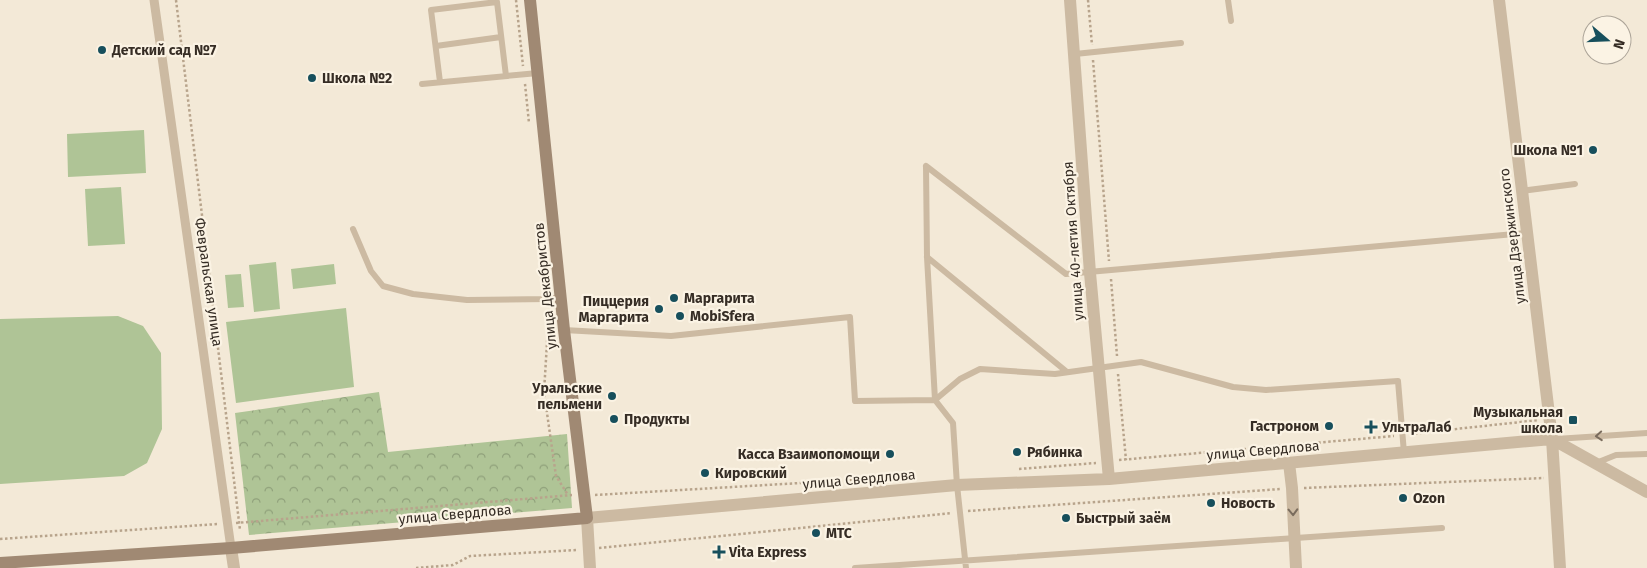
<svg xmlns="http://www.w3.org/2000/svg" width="1647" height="568" font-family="'Fira Sans',sans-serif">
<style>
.grass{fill:#afc496}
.park{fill:url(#park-crowns)}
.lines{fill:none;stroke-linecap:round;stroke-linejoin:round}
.path{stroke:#b8a48c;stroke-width:2.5;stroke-dasharray:2.5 2.5;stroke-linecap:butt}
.service{stroke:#ccbaa2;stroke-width:6}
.pedestrian{stroke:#ccbaa2;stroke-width:9}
.minor{stroke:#ccbaa2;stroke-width:12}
.tertiary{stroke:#ccbaa2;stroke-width:12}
.secondary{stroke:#a08973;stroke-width:12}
.oneway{stroke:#7a6c5d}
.poi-dot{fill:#174f5c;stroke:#fbf3e4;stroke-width:2}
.labels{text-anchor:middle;stroke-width:4.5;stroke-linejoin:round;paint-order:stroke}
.poi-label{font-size:14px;font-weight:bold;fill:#362d25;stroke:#fbf3e4;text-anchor:start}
.street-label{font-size:14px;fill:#362d25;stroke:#fbf3e4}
</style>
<defs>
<pattern id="park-crowns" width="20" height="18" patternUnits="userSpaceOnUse" patternTransform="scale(1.25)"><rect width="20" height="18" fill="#afc496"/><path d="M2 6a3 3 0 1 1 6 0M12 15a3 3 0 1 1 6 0" fill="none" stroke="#8fa07a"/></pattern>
</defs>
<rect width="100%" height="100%" fill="#f3e9d7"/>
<path class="grass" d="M144,130l2,43 -78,4 -1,-43z
M121,187l4,57 -37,2 -3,-57z
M276,262l4,47 -26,3 -5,-47z
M334,264l2,20 -43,5 -2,-20z
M241,274l3,33 -16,1 -3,-33z
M346,308l8,79 -118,16 -10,-81z
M118,316l25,10 18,27 1,76 -15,34 -23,13 -124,8v-165z"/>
<path class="park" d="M379,392l9,60 179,-18 5,74 -323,27 -14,-122z"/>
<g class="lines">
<path class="path" d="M176,0l64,530
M516,0l7,66
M1088,0l4,45
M1093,60l16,201
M525,84l4,39
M1111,279l6,77
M549,310l-5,82 12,84 12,19
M1118,374l8,86
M1410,434l129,-14
M1119,460l275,-24
M1019,469l77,-6
M1304,488l240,-10
M595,495l274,-16
M968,511l313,-22
M236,523l336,-28
M0,539l218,-15
M599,548l353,-35
M416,568l37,-3 17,-9 107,-6"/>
<path class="service" d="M1228,0l3,21
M436,46l65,-9
M1075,54l106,-11
M440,82l-9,-72 66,-8 9,74
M422,84l116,-11
M926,166l140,108 460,-41
M926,166l1,91 8,143
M1521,191l54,-7
M353,229l18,42 12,15 30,8 54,6 81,-1 13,-2
M927,257l140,115
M564,330l107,6 179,-19 5,84 80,-1 18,23 4,62 9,83
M935,400l25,-21 20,-10 75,5 86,-12 92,25 33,3 132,-9 6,72
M1556,439l91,-6
M1596,463l20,-8 31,-1
M855,568l587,-40"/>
<path class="pedestrian" d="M154,0l77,548"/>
<path class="minor" d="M1499,0l53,439
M1289,463l3,25 4,80
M231,548l3,20"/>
<path class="tertiary" d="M1070,0l20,273 19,206
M1552,439l8,129
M590,568l-3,-50 370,-33 152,-6 443,-40 95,53"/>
<path class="secondary" d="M0,563l231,-15 356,-30 -23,-188 -34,-330"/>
</g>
<defs><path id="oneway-chevron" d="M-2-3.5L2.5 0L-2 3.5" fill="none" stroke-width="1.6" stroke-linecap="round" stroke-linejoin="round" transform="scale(1.25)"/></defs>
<g class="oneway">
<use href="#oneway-chevron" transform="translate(1599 436) rotate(176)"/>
<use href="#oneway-chevron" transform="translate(1293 512) rotate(88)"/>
</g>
<g class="poi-dot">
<circle cx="102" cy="50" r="5"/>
<circle cx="312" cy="78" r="5"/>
<circle cx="1593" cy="150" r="5"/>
<circle cx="674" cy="298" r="5"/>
<circle cx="659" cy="309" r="5"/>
<circle cx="680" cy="316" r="5"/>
<circle cx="612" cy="396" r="5"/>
<circle cx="614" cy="419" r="5"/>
<rect x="1568" y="415" width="10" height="10" rx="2.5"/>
<circle cx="1329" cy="426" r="5"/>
<path d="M1368.5 419.5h5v5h5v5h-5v5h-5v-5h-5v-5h5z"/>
<circle cx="1017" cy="452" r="5"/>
<circle cx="890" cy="454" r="5"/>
<circle cx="705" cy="473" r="5"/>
<circle cx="1403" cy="498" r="5"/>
<circle cx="1211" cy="503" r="5"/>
<circle cx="1066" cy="518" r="5"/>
<circle cx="816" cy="533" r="5"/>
<path d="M716.5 544.5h5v5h5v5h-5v5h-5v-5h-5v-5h5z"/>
</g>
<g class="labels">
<g class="poi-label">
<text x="112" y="55">Детский сад №7</text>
<text x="322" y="83">Школа №2</text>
<text x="1583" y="155" text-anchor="end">Школа №1</text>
<text x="684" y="303">Маргарита</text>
<text x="649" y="306" text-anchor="end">Пиццерия<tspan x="649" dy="16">Маргарита</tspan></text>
<text x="690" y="321">MobiSfera</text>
<text x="602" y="393" text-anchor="end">Уральские<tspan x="602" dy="16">пельмени</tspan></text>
<text x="1563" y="417" text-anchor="end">Музыкальная<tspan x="1563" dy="16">школа</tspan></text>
<text x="624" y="424">Продукты</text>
<text x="1319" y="431" text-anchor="end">Гастроном</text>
<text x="1382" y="432">УльтраЛаб</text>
<text x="1027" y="457">Рябинка</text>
<text x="880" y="459" text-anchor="end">Касса Взаимопомощи</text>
<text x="715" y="478">Кировский</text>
<text x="1413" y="503">Ozon</text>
<text x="1221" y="508">Новость</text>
<text x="1076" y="523">Быстрый заём</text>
<text x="826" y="538">МТС</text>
<text x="729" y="557">Vita Express</text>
</g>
<g class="street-label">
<text transform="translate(1512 236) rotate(-97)" y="5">улица Дзержинского</text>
<text transform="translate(1073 241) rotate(-94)" y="5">улица 40-летия Октября</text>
<text transform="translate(209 282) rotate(82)" y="5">Февральская улица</text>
<text transform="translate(545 286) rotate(-96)" y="5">улица Декабристов</text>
<text transform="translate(1263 450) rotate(-5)" y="5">улица Свердлова</text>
<text transform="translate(859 479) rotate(-5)" y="5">улица Свердлова</text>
<text transform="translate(455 514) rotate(-5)" y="5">улица Свердлова</text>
</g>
</g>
<g transform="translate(1607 40) rotate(109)"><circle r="24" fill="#fbf3e4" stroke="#aca498"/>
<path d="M0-4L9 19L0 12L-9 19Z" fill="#174f5c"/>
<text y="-8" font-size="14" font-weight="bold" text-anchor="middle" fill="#362d25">N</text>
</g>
</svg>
